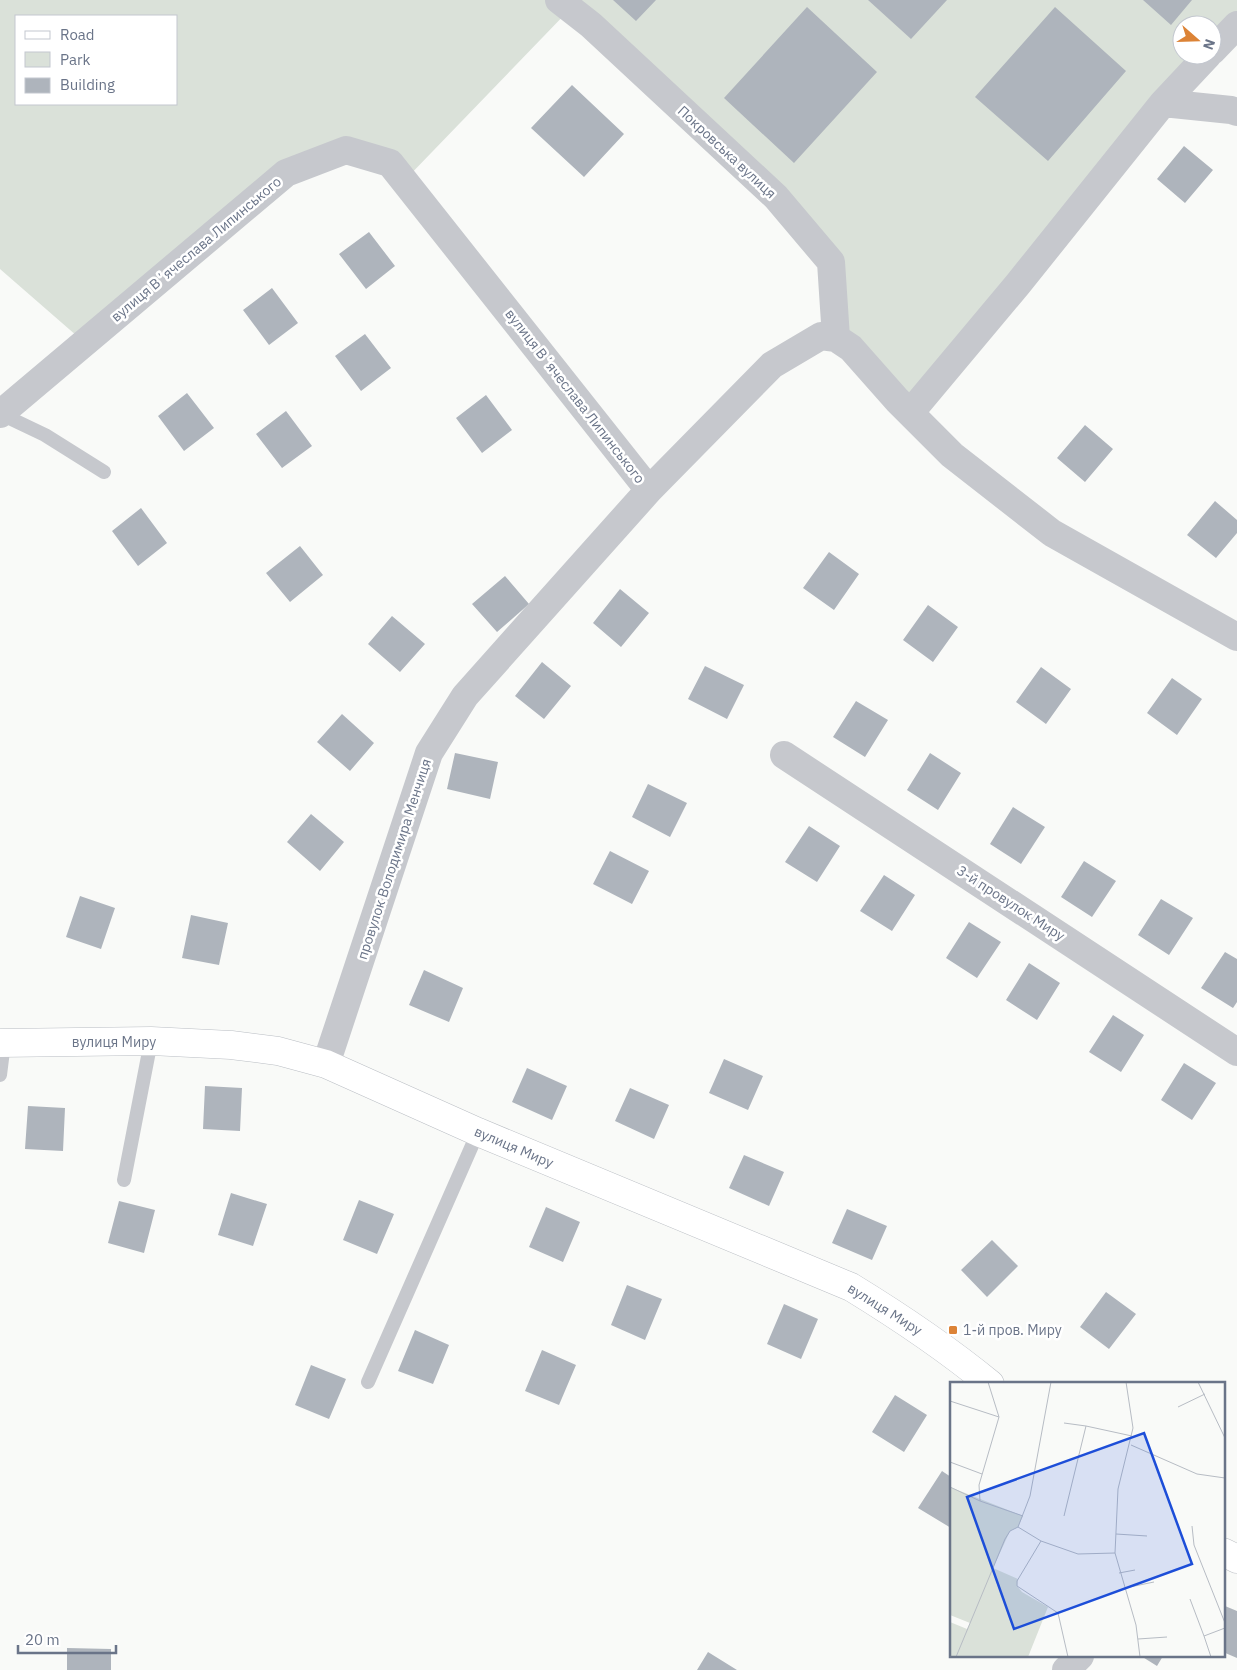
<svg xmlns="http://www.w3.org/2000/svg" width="1237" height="1670" font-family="'IBM Plex Sans',sans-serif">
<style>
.green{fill:#dae1d9;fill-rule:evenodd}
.building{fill:#aeb4bc}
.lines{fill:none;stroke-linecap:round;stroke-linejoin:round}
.secondary-casing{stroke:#babec4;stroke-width:29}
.lane{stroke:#c6c8cd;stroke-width:14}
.street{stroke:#c6c8cd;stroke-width:28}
.secondary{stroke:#fff;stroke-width:28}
.poi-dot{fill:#dc8336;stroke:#fff;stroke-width:2}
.labels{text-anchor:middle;stroke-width:5;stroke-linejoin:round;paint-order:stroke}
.street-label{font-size:14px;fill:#6a7488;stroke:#fff}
.poi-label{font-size:14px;fill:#6a7488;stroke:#fff;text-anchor:start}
.inset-road{fill:none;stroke:#b7bcc4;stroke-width:1}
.view{fill:#1d4ed8;fill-opacity:0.15;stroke:#1d4ed8;stroke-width:2.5}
.inset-edge{fill:none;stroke:#6a7488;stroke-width:2.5}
</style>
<rect width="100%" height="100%" fill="#f9faf8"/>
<path class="green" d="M0,0h1237v25l-25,26v-26h-30v30h26l-298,358 -74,-75 -5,-76 -261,-253 -166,172 -58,-31 -60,23 -201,170 -85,-74zM16,16h160v88h-160z"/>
<path class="building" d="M613,0h43l-20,21z
M868,0h79l-36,39z
M1143,0h49l-21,25z
M807,7l70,65 -83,91 -70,-65z
M1055,7l71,64 -78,90 -73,-64z
M572,85l52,49 -40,43 -53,-49z
M1184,146l29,24 -28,33 -28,-24z
M369,232l26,34 -29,23 -27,-35z
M272,288l26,35 -29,22 -26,-35z
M365,334l26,34 -30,23 -26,-35z
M187,393l27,35 -30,23 -26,-35z
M486,395l26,35 -30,23 -26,-35z
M286,411l26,35 -30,22 -26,-34z
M1085,425l28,24 -28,33 -28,-24z
M1215,501l22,19v13l-21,25 -29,-23z
M141,508l26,35 -29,23 -26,-35z
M300,546l23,29 -33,27 -24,-29z
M829,552l30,22 -25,36 -31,-22z
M505,576l24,28 -32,28 -25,-28z
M620,589l29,24 -28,34 -28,-24z
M928,605l30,22 -25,35 -30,-22z
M392,616l33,28 -25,28 -32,-28z
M542,662l29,24 -27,33 -29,-23z
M705,666l39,19 -17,34 -39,-20z
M1041,667l30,22 -25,35 -30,-22z
M1172,678l30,21 -25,36 -30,-22z
M856,701l32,19 -23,37 -32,-20z
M342,714l32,29 -24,28 -33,-29z
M455,753l43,9 -8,37 -43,-10z
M930,753l31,20 -23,37 -31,-20z
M648,784l39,19 -17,34 -38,-20z
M1013,807l32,20 -24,37 -31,-20z
M311,814l33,28 -24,29 -33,-29z
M809,826l31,20 -23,36 -32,-20z
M610,851l39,20 -17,33 -39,-20z
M1084,861l32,20 -24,36 -31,-20z
M884,875l31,20 -23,36 -32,-20z
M80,896l35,12 -14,41 -35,-12z
M1161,899l32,19 -24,37 -31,-20z
M191,915l37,8 -9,42 -37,-7z
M969,922l32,20 -24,36 -31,-20z
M1225,952l12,7v43l-4,6 -32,-20z
M1029,963l31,20 -23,37 -31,-20z
M424,970l39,18 -14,34 -40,-17z
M1113,1015l31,20 -23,37 -32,-20z
M724,1059l39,17 -15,34 -39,-17z
M1184,1063l32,20 -24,37 -31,-20z
M527,1068l40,18 -15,34 -40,-18z
M205,1086l37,2 -2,43 -37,-2z
M630,1088l39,17 -15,34 -39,-18z
M28,1106l37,2 -2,43 -38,-2z
M744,1155l40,17 -15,34 -40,-18z
M231,1193l36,11 -14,42 -35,-11z
M359,1200l35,14 -17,40 -34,-14z
M119,1201l36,9 -11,43 -36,-10z
M546,1207l34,15 -17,40 -34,-15z
M847,1209l40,17 -15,34 -40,-17z
M992,1240l26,26 -31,31 -26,-27z
M627,1285l35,14 -17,41 -34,-15z
M1106,1292l30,22 -27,35 -29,-22z
M784,1304l34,15 -17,40 -34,-15z
M415,1330l34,15 -16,39 -35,-13z
M542,1350l34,15 -17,40 -34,-14z
M311,1365l35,14 -17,40 -34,-14z
M895,1395l32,20 -23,37 -32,-20z
M942,1471l9,6v51l-33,-20z
M1225,1606l12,5v47l-14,-6v-41z
M67,1648l44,1v21h-44z
M708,1652l29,18h-40z
M1141,1656h22l-6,10z"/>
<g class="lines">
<defs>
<path id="secondary" d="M0,1043l151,-2 80,4 47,6 48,13 152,68 373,155c49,30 95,61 139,97
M1223,1552l14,7"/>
</defs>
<use href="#secondary" class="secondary-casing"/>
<path class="lane" d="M1,414l44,21 59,37
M0,1075l4,-32
M124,1180l27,-139
M368,1382l110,-250"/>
<path class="street" d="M559,0l32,25 185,172 55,65 5,76
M1212,51l25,-26
M1163,103l45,-48
M910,413l108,-129 145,-181 68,7 6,2
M0,414l286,-241 60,-23 44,13 259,327 123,-125 49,-29 15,2 15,10 46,52 55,55 100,78 185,104
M784,755l453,297
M326,1064l103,-311 36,-57 184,-206
M1066,1670l14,-14"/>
<use href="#secondary" class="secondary"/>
</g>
<rect class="poi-dot" x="948" y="1325" width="10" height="10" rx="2.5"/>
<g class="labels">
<g class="street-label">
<text transform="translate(727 152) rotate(43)" y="5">Покровська вулиця</text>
<text transform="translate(196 249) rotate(-40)" y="5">вулиця Вʼячеслава Липинського</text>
<text transform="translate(575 396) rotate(52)" y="5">вулиця Вʼячеслава Липинського</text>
<text transform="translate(394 859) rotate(-72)" y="5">провулок Володимира Менчиця</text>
<text transform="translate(1011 903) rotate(33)" y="5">3-й провулок Миру</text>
<text x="114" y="1047">вулиця Миру</text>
<text transform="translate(514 1147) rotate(23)" y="5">вулиця Миру</text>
<text transform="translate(885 1309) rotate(32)" y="5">вулиця Миру</text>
</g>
<g class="poi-label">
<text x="963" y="1335">1-й пров. Миру</text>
</g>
</g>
<g transform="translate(950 1382)">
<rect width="275" height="275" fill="#f9faf8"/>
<path d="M0,105l73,29 -5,11 -8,4 -17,37 25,11 -1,7 5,6 26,15 -20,50h-78v-35l17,7 3,-6 -20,-8z" fill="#dae1d9"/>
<path class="inset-road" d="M38,0l11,35 -20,68 1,16 43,15M101,0l-21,114 -12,31 23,14 -24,40v5l41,27 10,44M176,0l7,46 -15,61 -3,64 21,72 4,32M248,0l27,56M0,19l49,16M228,25l27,-13M114,41l22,3M181,63l66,29 28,4M0,80l32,12M0,105l30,14M114,134l22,-90 46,10M242,144l2,19 31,78M166,152l31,2M91,159l37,13 37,-1M169,191l16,-3M175,206l29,-6M240,217l14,37M188,257l29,-2M6,275l49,-118 5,-8 8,-4M261,275l-7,-21 21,-8"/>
<path class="view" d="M194,51l48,131 -178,65 -47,-132z"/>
<rect width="275" height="275" class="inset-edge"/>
</g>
<rect x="15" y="15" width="162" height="90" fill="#ffffff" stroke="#c3c7cf"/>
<rect x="25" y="31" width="25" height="8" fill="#ffffff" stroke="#c3c7cf"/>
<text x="60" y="40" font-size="15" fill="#6a7488">Road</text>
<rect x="25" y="52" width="25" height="15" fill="#dae1d9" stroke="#c3c7cf"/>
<text x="60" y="65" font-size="15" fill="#6a7488">Park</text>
<rect x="25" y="78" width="25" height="15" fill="#aeb4bc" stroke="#c3c7cf"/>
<text x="60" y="90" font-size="15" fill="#6a7488">Building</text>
<g transform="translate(1197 40) rotate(110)"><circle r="24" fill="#ffffff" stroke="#c3c7cf"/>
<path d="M0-4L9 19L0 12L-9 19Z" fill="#dc8336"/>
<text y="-8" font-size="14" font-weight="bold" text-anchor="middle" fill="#6a7488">N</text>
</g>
<path d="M18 1645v8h98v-8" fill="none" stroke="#6a7488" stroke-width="2.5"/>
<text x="25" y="1645" font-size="15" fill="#6a7488" stroke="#ffffff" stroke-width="4" paint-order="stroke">20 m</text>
</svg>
